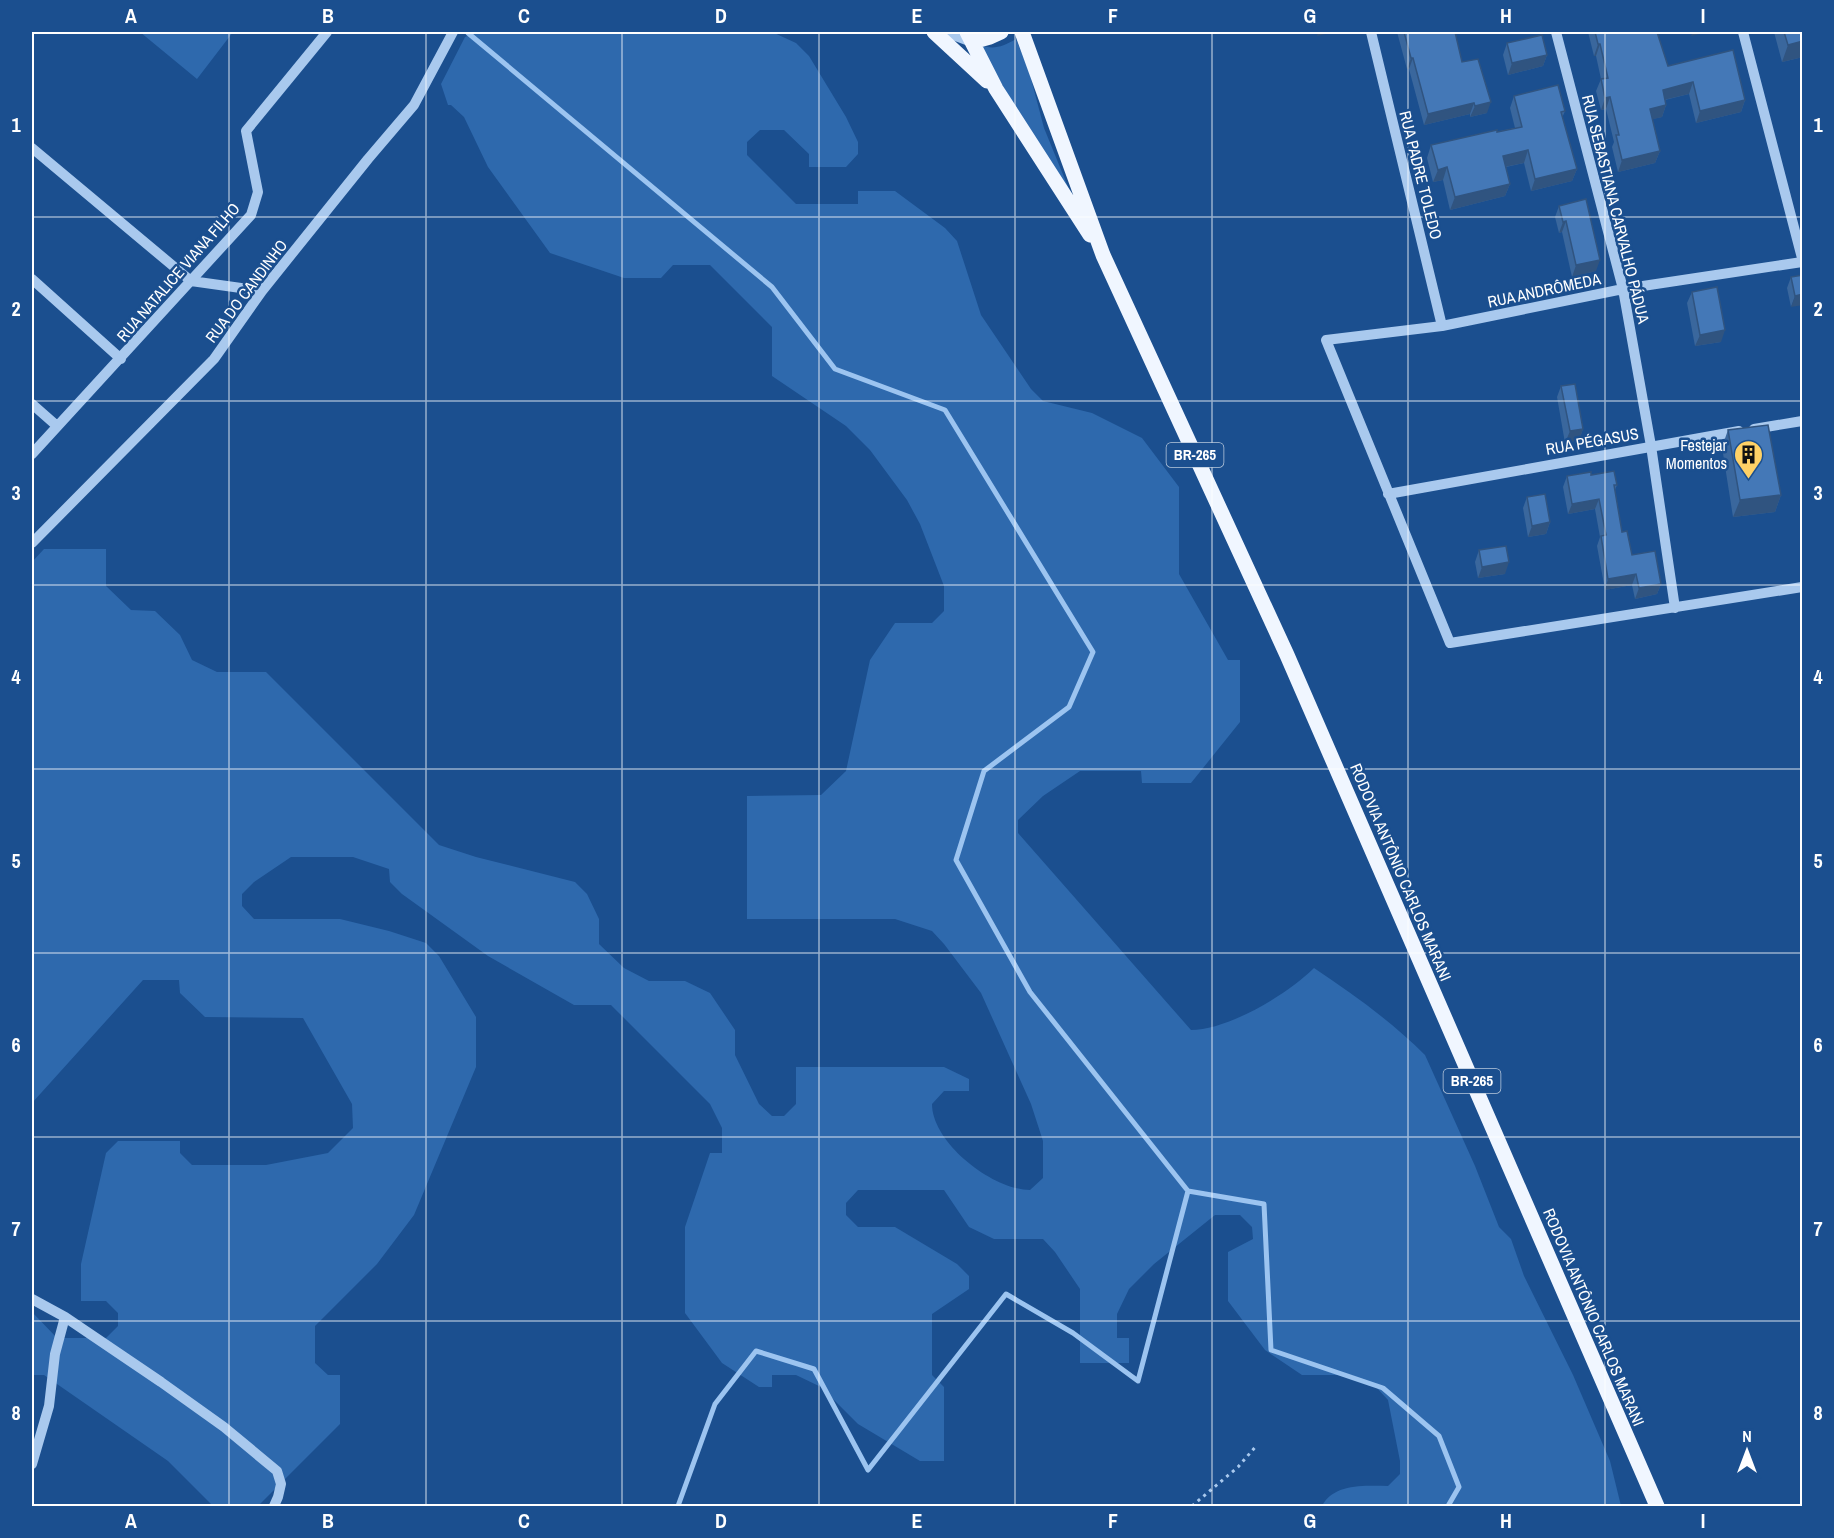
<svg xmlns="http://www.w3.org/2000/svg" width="1834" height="1538" font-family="'Archivo Narrow',sans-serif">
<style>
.green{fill:#2e69ad}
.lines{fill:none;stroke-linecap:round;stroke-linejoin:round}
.stream{stroke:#9cc4f0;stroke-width:5}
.path{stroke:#a9c9ee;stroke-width:3;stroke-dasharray:3 4.5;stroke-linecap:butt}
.minor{stroke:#a9c9ee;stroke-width:10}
.major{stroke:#f0f6ff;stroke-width:15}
.wall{fill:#3a679d}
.shaded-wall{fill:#305480}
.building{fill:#4478b7;stroke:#305480;stroke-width:1.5}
.grid{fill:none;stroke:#fff;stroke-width:1.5;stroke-opacity:0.55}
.labels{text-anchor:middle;stroke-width:5;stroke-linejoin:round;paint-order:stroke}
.shield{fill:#1b4f8f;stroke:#bbcadd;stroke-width:1.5}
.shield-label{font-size:15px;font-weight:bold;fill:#fff}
.street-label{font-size:16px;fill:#fff;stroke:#1b4f8f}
.poi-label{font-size:16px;fill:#fff;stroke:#1b4f8f;text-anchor:end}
.neatline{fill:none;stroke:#fff;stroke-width:2}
.grid-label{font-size:20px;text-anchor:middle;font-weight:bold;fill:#fff}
</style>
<rect width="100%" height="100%" fill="#1b4f8f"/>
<path class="green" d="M140,32h93l-36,47z
M476,32h296l24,11 13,13 37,61 12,25v12l-12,13h-37v-13l-25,-24h-24l-13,12v13l49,49h62v-13h37l50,37 12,13 24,74 50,74 12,12 49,12 50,25 37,49v87l49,86h12v62l-49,61h-49l-1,-12h-61l-37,25 -25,24v13l173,197c37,0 97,-36 123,-62 39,26 78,54 111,87l50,111 24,61 12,12 13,37 49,99 37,86 11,45h-299c12,-23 44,-20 66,-20l12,-12v-13l-12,-61 -12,-13 -25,-12h-49l-37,-25 -37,-49v-49l25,-13 -1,-12 -12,-12h-25l-61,49 -25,25 -12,25v24h12v25h-49v-74l-25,-37 -12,-13h-49l-25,-12 -25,-37h-86l-12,13v12l12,12h37l62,37 12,12v13l-37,25v61l12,12v74h-24l-62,-37 -37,-37 -25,-12h-24v12h-13l-37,-24 -37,-50v-86l25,-74h12v-25l-12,-24 -99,-99h-37l-86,-49 -86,-62 -12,-12 -1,-13 -36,-12h-62l-37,25 -12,12v12l12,13h86l49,12 37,12 13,13 37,61v50l-62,148 -37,49 -62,62v37l13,12h12v49l-82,82h-45l-45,-45 -124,-86h-12v-63l25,26h49l12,-12v-13l-12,-12h-25v-37l25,-111 12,-12h62v12l12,12h74l62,-12 25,-25 -1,-24 -49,-86 -98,-1 -25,-24 -1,-13h-36l-111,123v-541l12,-13h62v37l25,24 24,1 25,24 12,25 25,12h49l173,173 37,12 99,25 12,12 12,25v25l25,24 25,13h36l25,12 25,37v25l24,49 13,12h12l12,-12v-37h148l25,12v12h-25l-12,13c0,39 61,86 98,86l13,-12v-37l-12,-37 -50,-111 -37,-49 -12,-13 -37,-12h-148v-123l74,-1 25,-24 24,-111 25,-37h37l12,-12v-25l-24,-62 -13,-24 -37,-50 -24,-24 -74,-50v-49l-62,-62h-37l-12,13h-37l-74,-25 -62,-86 -24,-50 -13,-12h-3l-7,-21 24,-47z
M1016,39l13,32 15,57 38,93 -103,-176c15,5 23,2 37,-6z"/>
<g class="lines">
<path class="stream" d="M468,33l304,254 63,82 110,41 148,242 -24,55 -85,64 -28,89 74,132 158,199 -50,190 -65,-48 -67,-39 -138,176 -54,-101 -58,-18 -41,53 -37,102
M1188,1191l76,13 7,146 112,38 56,48 20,51 -11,19"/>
<path class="path" d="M1192,1506l46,-39 19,-22"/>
<path class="minor" d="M945,32l27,10
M1371,32l71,294
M1556,32l67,257 28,157 24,162
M1743,32l59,226
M32,148l159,133 71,10
M1802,262l-179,27 -181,37 -116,14 124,303 352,-56
M32,279l89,80
M32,404l25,22
M1754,429l48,-8
M32,454l219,-239 7,-23 -12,-61 81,-99
M1388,494l351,-63
M32,543l182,-184 48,-68 106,-132 46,-54 39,-73
M32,1299l33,18 96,65 63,45 53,44 4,13 -3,13 -4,9
M32,1464l17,-58 6,-52 10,-37"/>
<path class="major" d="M934,32l53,49
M967,32l29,57 94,146
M1022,32l81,223 184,400 370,851
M972,42l18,-5 11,-5"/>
</g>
<path class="wall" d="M1397,32h58l7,30 25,51 -17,4v-3l-46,11 -15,-56h-2z
M1588,32h69l11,34 77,34 -4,12 -45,11 -7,-29 -24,6 1,5 -4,12 -10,2 8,32 -5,12 -37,9 -6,-25 2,-5 -8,-33 -5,1 -5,-19 5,-12 -5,-23h-2z
M1774,32h29v25l-21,5z
M1507,43l40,12 -4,11 -35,9 -5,-20z
M1514,96l51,15 -3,7 15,51 -5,12 -41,10 -7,-28 -18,4 4,17 -5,12 -55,14 -7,-30 -10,2 -6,-24 4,-13 84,-17 -5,-20z
M1559,206l37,65 -24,6 -10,-45 -3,1 -4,-16z
M1803,275l-12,32 -4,-19 4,-11z
M1692,292l29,50 -26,4 -8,-43z
M1561,386l22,43 -4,11 -14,3 -8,-46z
M1728,430l53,65 -6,17 -42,5 -11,-70z
M1591,475l26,10 -2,5 7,42 10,23 29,29 -4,10 -22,5 -3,-14 -27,5 -8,-44 3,-9 -5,-28 -27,5 -5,-27 4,-11z
M1527,497l23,25 -4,12 -18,3 -5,-29z
M1479,550l26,24 -27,4 -3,-16z"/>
<path class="shaded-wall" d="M1318,32h16l-17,4z
M1693,32h15l-17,4z
M1803,41v16l-21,5 6,-17z
M1598,44h2l-4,12h-2z
M1547,55l-4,11 -35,9 4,-12z
M1411,58h2l-4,11h-2z
M1693,82l-4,12 -30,7 4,-11z
M1610,97l-4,12 -5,1 4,-12z
M1745,100l-4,12 -45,11 4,-12z
M1491,102l-4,11 -17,4 5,-11z
M1474,103l-4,11 -46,11 4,-11z
M1666,105l-4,12 -16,4 4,-12z
M1528,150l-4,13 -25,5 4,-12z
M1660,151l-5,12 -37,9 4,-12z
M1447,167l-4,13 -10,2 5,-12z
M1577,169l-5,12 -41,10 4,-12z
M1510,184l-5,12 -55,14 5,-13z
M1566,221l-4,11 -3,1 4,-11z
M1600,260l-4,11 -24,6 4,-12z
M1803,294v11l-12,2 4,-11z
M1725,330l-4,12 -26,4 5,-11z
M1583,429l-4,11 -14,3 5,-12z
M1781,495l-6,17 -42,5 7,-17z
M1599,499l-4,10 -27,5 4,-10z
M1550,522l-4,12 -18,3 4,-11z
M1509,562l-4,12 -27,4 4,-11z
M1636,574l-4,11 -27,5 3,-11z
M1661,584l-4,10 -22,5 4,-11z"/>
<path class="building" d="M1404,32h51l7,30 16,-3 13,43 -16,4 -1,-3 -46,11 -15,-56h-2z
M1595,32h62l11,34 65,-16 12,50 -45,11 -7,-29 -30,8 3,15 -16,4 10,42 -38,9 -6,-25h3l-9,-38 -5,1 -4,-19 7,-1 -8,-34h-2z
M1784,32h19v9l-15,4z
M1542,35l5,20 -35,8 -5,-20z
M1558,85l7,26 -4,1 16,57 -42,10 -7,-29 -25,6 7,28 -55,13 -8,-30 -9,3 -7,-25 66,-15v2l25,-5 -8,-31z
M1586,199l14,61 -24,5 -10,-44 -3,1 -4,-16z
M1803,275v19l-8,2 -4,-19z
M1717,287l8,43 -25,5 -8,-43z
M1575,384l8,45 -13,2 -9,-45z
M1768,425l13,70 -41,5 -12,-70z
M1614,471l3,14h-3l8,47 5,-1 5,24 23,-4 6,33 -22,4 -3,-14 -28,5 -7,-43 5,-1 -7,-36 -27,5 -5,-28 24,-4v3z
M1545,494l5,28 -18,4 -5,-29z
M1506,546l3,16 -27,5 -3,-17z"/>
<path class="grid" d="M229,32v1474M426,32v1474M622,32v1474M819,32v1474M1015,32v1474M1212,32v1474M1408,32v1474M1605,32v1474M32,217h1770M32,401h1770M32,585h1770M32,769h1770M32,953h1770M32,1137h1770M32,1321h1770"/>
<defs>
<symbol id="building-pin" viewBox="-11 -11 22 30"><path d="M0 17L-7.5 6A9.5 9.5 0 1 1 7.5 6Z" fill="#ffd166" stroke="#1b4f8f"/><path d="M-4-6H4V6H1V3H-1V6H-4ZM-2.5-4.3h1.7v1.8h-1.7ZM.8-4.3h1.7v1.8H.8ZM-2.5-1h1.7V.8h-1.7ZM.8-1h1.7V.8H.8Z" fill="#111"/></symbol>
</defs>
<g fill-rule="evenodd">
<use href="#building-pin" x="1732" y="438" width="33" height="45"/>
</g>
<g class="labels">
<g class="shield">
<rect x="1166.5" y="443" width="57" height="24" rx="4.5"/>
<rect x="1443.5" y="1069" width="57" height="24" rx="4.5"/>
</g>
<g class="shield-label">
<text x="1195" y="460">BR-265</text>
<text x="1472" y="1086">BR-265</text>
</g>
<g class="street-label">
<text transform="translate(1421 175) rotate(76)" y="6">RUA PADRE TOLEDO</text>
<text transform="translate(1616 209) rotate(76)" y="6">RUA SEBASTIANA CARVALHO PÁDUA</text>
<text transform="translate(178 272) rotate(-49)" y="6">RUA NATALICE VIANA FILHO</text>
<text transform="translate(1544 290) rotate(-12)" y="6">RUA ANDRÔMEDA</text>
<text transform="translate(246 291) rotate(-53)" y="6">RUA DO CANDINHO</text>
<text transform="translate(1592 441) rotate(-10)" y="6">RUA PÉGASUS</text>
<text transform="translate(1401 872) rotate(67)" y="6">RODOVIA ANTÔNIO CARLOS MARANI</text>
<text transform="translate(1594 1317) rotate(67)" y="6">RODOVIA ANTÔNIO CARLOS MARANI</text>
</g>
<g class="poi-label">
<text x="1727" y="451">Festejar<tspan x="1727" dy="18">Momentos</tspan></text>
</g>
</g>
<rect width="1834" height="1538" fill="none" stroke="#1b4f8f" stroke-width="66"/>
<g transform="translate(1747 1451)" stroke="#1b4f8f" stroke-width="4.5" paint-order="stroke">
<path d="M0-4.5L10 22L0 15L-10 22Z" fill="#ffffff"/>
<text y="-9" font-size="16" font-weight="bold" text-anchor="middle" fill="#ffffff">N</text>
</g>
<rect x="33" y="33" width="1768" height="1472" class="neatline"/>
<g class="grid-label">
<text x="131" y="23">A</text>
<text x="328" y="23">B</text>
<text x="524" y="23">C</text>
<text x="721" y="23">D</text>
<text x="917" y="23">E</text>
<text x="1113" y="23">F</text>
<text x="1310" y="23">G</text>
<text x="1506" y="23">H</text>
<text x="1703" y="23">I</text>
<text x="16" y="132">1</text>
<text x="1818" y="132">1</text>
<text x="16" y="316">2</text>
<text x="1818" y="316">2</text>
<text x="16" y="500">3</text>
<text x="1818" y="500">3</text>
<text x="16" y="684">4</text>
<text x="1818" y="684">4</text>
<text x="16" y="868">5</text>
<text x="1818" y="868">5</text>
<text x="16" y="1052">6</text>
<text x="1818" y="1052">6</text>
<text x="16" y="1236">7</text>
<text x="1818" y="1236">7</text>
<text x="16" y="1420">8</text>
<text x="1818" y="1420">8</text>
<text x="131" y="1528">A</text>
<text x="328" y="1528">B</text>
<text x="524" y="1528">C</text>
<text x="721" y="1528">D</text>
<text x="917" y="1528">E</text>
<text x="1113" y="1528">F</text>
<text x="1310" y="1528">G</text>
<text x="1506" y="1528">H</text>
<text x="1703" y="1528">I</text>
</g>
</svg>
